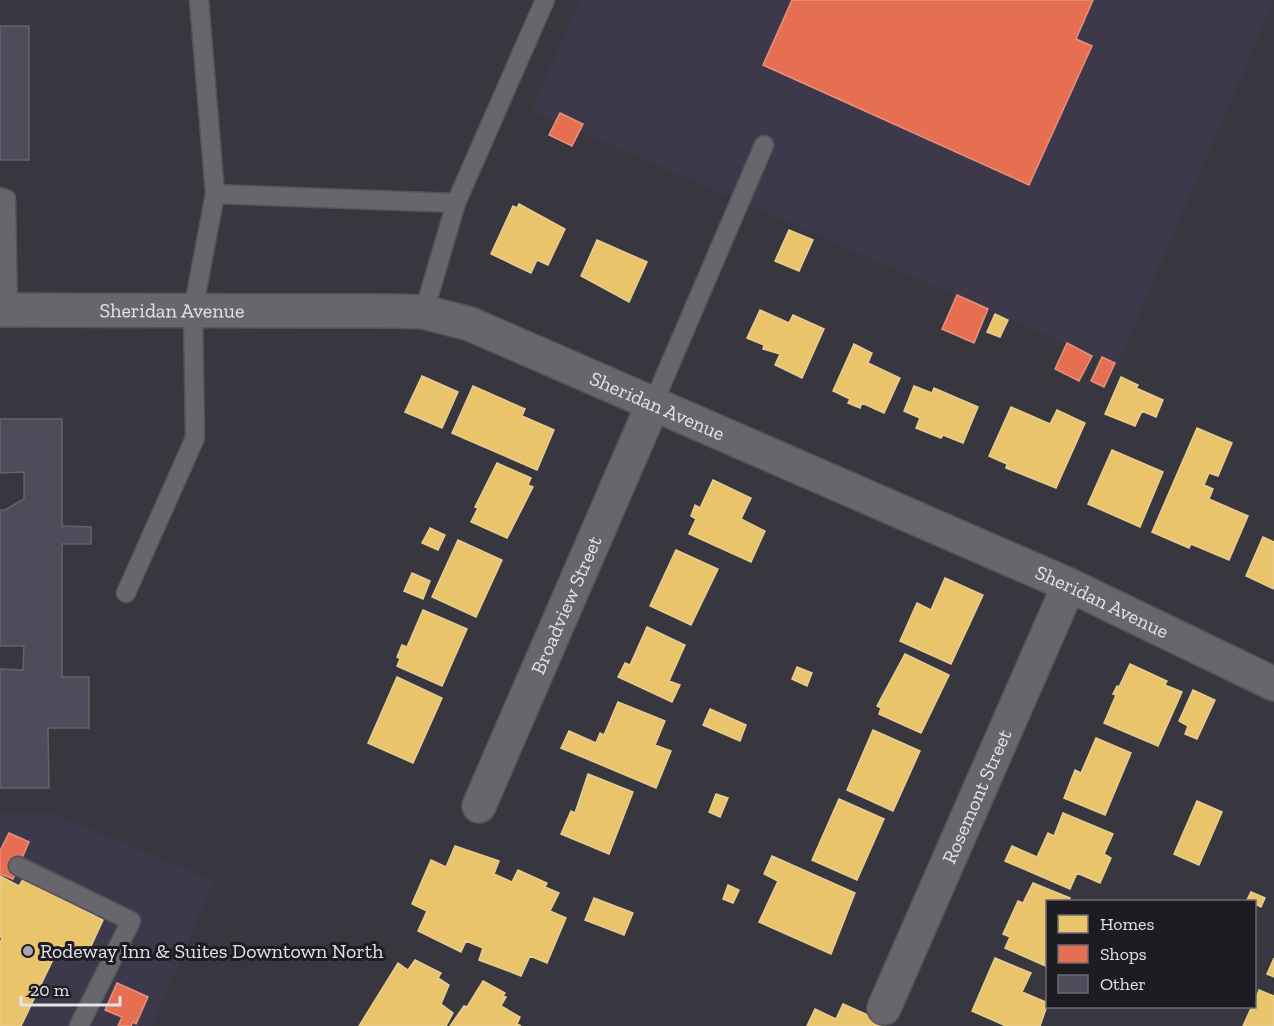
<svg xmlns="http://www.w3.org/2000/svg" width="1274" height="1026" font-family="'Zilla Slab',serif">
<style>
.built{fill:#3d394b}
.homes{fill:#e9c46a;stroke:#e8cd91;stroke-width:1.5}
.shops{fill:#e76f51;stroke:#e6927f;stroke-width:1.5}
.building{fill:#504b5b;stroke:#646369;stroke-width:1.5}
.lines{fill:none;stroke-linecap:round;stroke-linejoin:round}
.lane-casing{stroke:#545258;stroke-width:21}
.street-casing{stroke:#545258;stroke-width:36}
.lane{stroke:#68666d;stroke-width:18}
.street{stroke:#68666d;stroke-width:33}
.poi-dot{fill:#a8a6ae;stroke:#1d1c22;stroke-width:2}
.labels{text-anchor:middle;stroke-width:6;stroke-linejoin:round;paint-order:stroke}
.street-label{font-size:20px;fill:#e4e2eb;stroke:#1d1c22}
.poi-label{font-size:20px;fill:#e4e2eb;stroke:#1d1c22;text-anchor:start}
</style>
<rect width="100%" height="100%" fill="#38363e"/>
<path class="built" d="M580,0h694l-157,366 -586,-256z
M0,812l54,2 160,67 -62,145h-152z"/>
<path class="homes" d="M519,204l46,25 -17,36 -11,-5 -6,13 -40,-19 22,-48 4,2z
M789,230l24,10 -14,31 -24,-10z
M597,240l50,22 -18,40 -48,-26z
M760,310l29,13 4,-8 31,14 -22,49 -27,-13 5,-11 -17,-5 1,-4 -17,-7z
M995,314l13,6 -8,17 -13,-5z
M854,344l18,9 -4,10 32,15 -16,35 -22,-10 -2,5 -12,-5 2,-4 -17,-8z
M422,376l36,16 -16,36 -37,-16z
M1121,377l17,8 -2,3 27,12 -7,17 -14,-6 -7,15 -30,-12z
M473,386l52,23 -3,7 32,14 -17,40 -85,-37z
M914,386l18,7 2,-5 44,19 -15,36 -20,-8 -2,3 -25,-10 4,-10 -16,-7z
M1011,407l39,17 7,-14 28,13 -29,65 -50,-20 1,-4 -18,-8z
M1197,428l35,15 -14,33 -9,-3 -5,12 9,4 -4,10 39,17 -19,44 -38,-16 -2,4 -37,-16z
M1112,450l51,22 -23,55 -52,-23z
M497,463l34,15 -3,7 5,2 -26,51 -36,-16 7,-14 -3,-1z
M713,480l38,18 -10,21 24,12 -14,31 -62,-28 7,-15 -5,-3 4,-11 5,3z
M430,528l15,7 -7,15 -16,-7z
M1263,537l11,5v47l-28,-13z
M458,540l44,20 -26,57 -44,-20z
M676,550l42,19 -27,56 -41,-19z
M412,573l18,8 -7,18 -19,-8z
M945,578l38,17 -32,69 -51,-23 17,-38 14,7z
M423,610l44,19 -25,57 -45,-20 3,-7 -3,-2 5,-12 5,2z
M647,627l38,18 -16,36 11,4 -8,17 -54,-25 7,-14 5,2z
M905,654l44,21 -28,58 -42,-19 2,-6 -4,-2z
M1130,664l37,17 -2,4 17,7 -24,54 -54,-23 12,-28 -3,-1 4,-8 2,1z
M797,667l15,6 -5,13 -15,-7z
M397,677l45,21 -29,65 -45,-20z
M1193,690l22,10 -18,39 -12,-5 3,-8 -9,-5z
M618,702l47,19 -10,24 16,6 -15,37 -95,-40 8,-17 27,12 4,-10 4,2z
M710,709l36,16 -6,16 -37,-16z
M873,730l47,21 -27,60 -46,-21z
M1096,738l35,15 -26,62 -41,-17 11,-28 6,3z
M588,774l45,18 -24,62 -48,-20 10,-23 4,2z
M716,794l12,4 -8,19 -11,-5z
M839,799l45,20 -27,61 -45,-20z
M1197,801l25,11 -23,53 -25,-11z
M1063,813l50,21 -9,20 7,4 -11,25 -23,-10 -7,16 -65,-28 7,-15 25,11 11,-24 6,3z
M455,846l44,15 -5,13 18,8 6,-12 29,13 -2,4 14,6 -9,18 16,7 -19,45 -17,-7 -9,20 -42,-16 4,-12 -17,-7 -5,11 -43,-21 9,-20 -15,-7 19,-44 15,7z
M772,856l83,37 -24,61 -72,-32 19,-41 -14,-7z
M0,876l19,10 4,-7 80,41 -17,37 -26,-12 -39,81h-21v-83l2,-5 -2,-1z
M1033,883l37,15 -1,4h-21v65l-43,-19 5,-11 -7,-3 15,-33 5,2z
M728,885l11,5 -6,13 -10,-4z
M1251,892l14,6 -4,9 -14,-7z
M594,898l39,15 -9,22 -39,-15z
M995,958l36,15 -9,19 26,11 -8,23h-34l-34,-15z
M1274,958v19l-7,-3z
M415,960l26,13 -3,5 11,7 -8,19 12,9 -7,13h-87l39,-63 10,7z
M483,981l22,12 -2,3 3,1 -5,9 19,11 -3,7 4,2h-71l14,-20 3,1z
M1259,990l15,6v30h-31l9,-20h2z
M843,1004l43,19 -2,3h-77l8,-17 21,10z"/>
<path class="shops" d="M792,0h301l-17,39 16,7 -63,139 -266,-120z
M560,113l23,11 -11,22 -23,-11z
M957,295l31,14 -14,34 -32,-14z
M1067,343l25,13 -13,25 -24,-12z
M1102,357l13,6 -11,24 -13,-6z
M9,833l20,9 -16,37 -13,-5v-23z
M117,983l31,14 -12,27 -3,-2 -2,4h-13l4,-9 -17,-7z"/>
<path class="building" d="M0,26h29v134h-29z
M0,419h62v107l29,1v17h-29v133h27v51h-41l1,60h-49v-119l23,1 1,-24h-24v-136h5l19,-11v-27l-24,1z"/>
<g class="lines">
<defs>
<path id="lane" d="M199,0l16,194
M0,197l6,2 2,111
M424,312l32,-109 89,-203
M653,404l111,-259
M126,593l69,-155 -2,-127 22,-117 241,9
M18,866l113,55 -52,105"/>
<g id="street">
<path id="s1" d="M0,310l394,1 30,1 46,12 599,261 205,99"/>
<path id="s2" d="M479,806l174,-402"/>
<path id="s3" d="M884,1008l185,-423"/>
</g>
</defs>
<use href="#lane" class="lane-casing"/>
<use href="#street" class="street-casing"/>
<use href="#lane" class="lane"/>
<use href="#street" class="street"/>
</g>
<circle class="poi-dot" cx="28" cy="951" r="6"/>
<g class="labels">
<g class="street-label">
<text dy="7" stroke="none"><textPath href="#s1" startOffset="172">Sheridan Avenue</textPath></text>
<text dy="7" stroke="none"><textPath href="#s1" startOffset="676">Sheridan Avenue</textPath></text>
<text dy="7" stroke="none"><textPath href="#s1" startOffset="1162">Sheridan Avenue</textPath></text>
<text dy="7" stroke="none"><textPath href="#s2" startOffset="219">Broadview Street</textPath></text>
<text dy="7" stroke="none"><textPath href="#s3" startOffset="231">Rosemont Street</textPath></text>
</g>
<g class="poi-label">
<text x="40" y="958">Rodeway Inn &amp; Suites Downtown North</text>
</g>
</g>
<rect x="1046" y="900" width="210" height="108" fill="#1d1c22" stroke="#6d6b72" stroke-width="1.5"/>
<rect x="1058" y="915" width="30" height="18" fill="#e9c46a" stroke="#6d6b72" stroke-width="1.5"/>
<text x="1100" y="930" font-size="18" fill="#e4e2eb">Homes</text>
<rect x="1058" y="945" width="30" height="18" fill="#e76f51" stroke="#6d6b72" stroke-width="1.5"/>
<text x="1100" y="960" font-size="18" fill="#e4e2eb">Shops</text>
<rect x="1058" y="975" width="30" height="18" fill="#504b5b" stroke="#6d6b72" stroke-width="1.5"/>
<text x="1100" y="990" font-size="18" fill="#e4e2eb">Other</text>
<path d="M21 996v9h99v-9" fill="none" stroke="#e4e2eb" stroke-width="3"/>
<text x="30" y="996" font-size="18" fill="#e4e2eb" stroke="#1d1c22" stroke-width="4.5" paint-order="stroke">20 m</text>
</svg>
